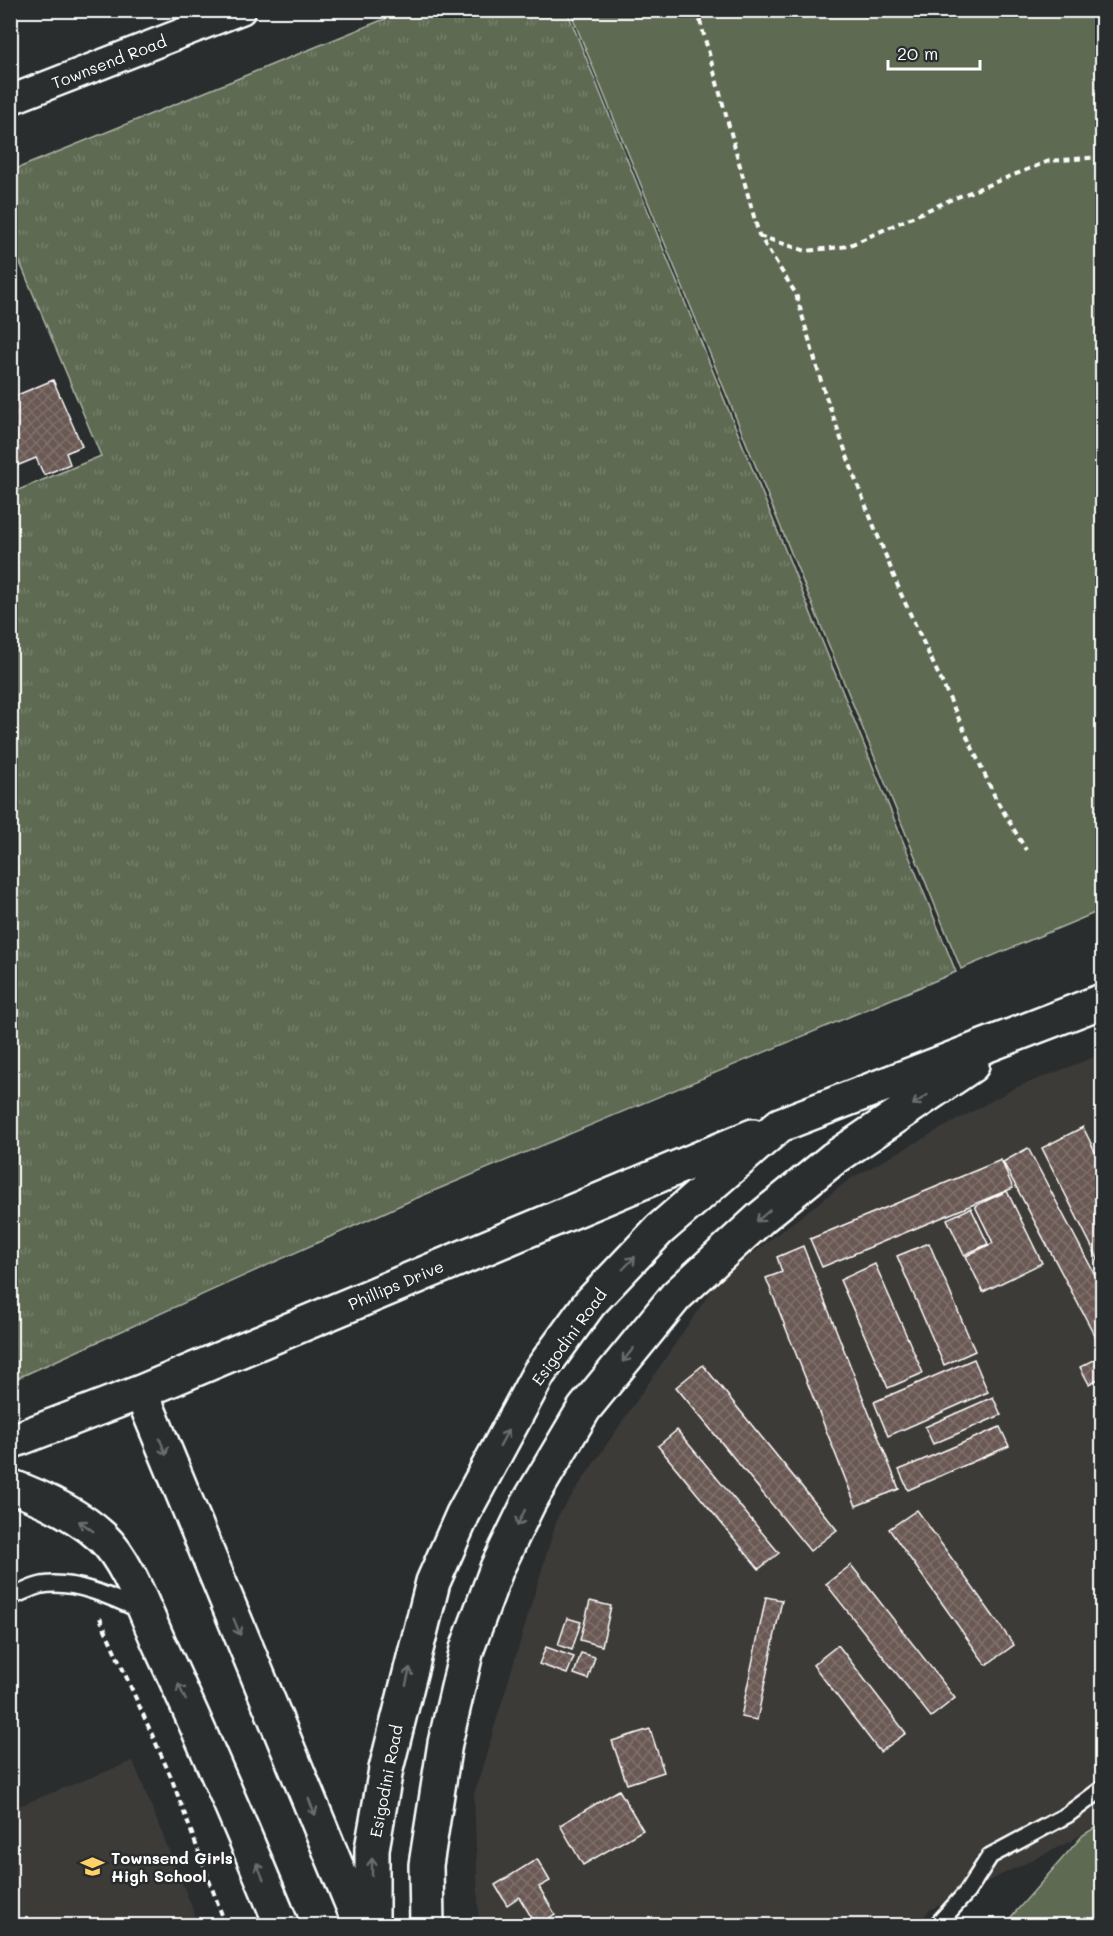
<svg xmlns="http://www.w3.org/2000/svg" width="1113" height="1936" font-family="Mali,sans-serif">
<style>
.built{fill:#3d3a39}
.grass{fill:url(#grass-tufts);stroke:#aeb5a8;stroke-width:1.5}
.garden{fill:#5e6b52;stroke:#aeb5a8;stroke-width:1.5}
.building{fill:url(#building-cross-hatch);stroke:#fff;stroke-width:1.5}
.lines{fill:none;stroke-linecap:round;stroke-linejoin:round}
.lane-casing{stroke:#fff;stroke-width:20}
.street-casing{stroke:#fff;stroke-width:33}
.secondary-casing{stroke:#fff;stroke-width:38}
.path{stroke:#fff;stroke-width:4;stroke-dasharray:6 4.5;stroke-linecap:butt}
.lane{stroke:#2a2d2e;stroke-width:15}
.street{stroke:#2a2d2e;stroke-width:28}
.secondary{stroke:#2a2d2e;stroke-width:33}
.oneway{stroke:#6a6c6d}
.labels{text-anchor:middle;stroke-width:5;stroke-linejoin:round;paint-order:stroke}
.street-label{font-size:16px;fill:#fff;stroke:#2a2d2e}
.poi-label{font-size:16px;font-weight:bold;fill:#fff;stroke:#2a2d2e;text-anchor:start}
</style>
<defs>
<pattern id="grass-tufts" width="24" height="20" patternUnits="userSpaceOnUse" patternTransform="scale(1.5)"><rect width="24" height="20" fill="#5e6b52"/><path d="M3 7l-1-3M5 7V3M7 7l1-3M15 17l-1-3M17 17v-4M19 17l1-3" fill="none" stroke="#76816c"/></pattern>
<pattern id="building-cross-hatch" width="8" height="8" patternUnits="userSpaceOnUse" patternTransform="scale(1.5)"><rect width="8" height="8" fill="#695852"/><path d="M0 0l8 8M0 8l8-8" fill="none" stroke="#80716c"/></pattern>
</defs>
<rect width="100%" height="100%" fill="#2a2d2e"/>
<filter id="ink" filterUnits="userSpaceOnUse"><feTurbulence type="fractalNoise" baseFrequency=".0167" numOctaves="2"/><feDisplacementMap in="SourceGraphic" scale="12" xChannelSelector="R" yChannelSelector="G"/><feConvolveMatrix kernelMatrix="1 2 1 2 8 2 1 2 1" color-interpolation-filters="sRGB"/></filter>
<g filter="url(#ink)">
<path class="built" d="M1102,1054v767l-31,20 -142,69 -11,15 -439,1 -5,-131 84,-279 162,-238 130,-99 165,-91z
M133,1761l66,164h-188v-116z"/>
<path class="grass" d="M404,11h163l389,961 -544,228 -401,181v-888l90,-37 -90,-215v-70z"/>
<path class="garden" d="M570,11h532v899l-141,59z
M1102,1823v102h-98l79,-90z"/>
<path class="building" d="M53,380l29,66 -16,7 4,11 -26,11 -8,-17 -22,9 -4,-8v-61z
M1083,1127l19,39v101l-60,-119z
M1028,1148l74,140v61l-99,-187z
M1001,1160l12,28 -191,79 -12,-28z
M1007,1191l35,72 -59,29 -17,-36 27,-13 -18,-37z
M971,1208l17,36 -24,11 -17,-36z
M929,1243l46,108 -31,14 -47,-109z
M803,1246l96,243 -43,17 -90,-228 16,-6 -5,-15z
M875,1264l48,109 -35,15 -48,-108z
M1102,1356v21l-13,7 -9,-17z
M974,1359l14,33 -100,44 -14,-34z
M703,1365l134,165 -27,21 -134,-164z
M993,1397l8,18 -68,29 -8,-17z
M1000,1427l9,19 -101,44 -9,-20z
M677,1430l102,123 -20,16 -101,-123z
M917,1510l97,135 -28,20 -97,-136z
M851,1565l104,133 -24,19 -105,-133z
M766,1597l16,3 -25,120 -16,-3z
M590,1601l21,5 -9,40 -22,-6z
M567,1618l14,4 -9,28 -14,-5z
M838,1645l68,88 -26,19 -67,-87z
M546,1647l28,10 -7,17 -28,-10z
M581,1653l14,4 -7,22 -14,-5z
M650,1729l14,43 -37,12 -15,-43z
M619,1790l24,40 -60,35 -23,-40z
M537,1859l13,22 -11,6 16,27 -18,12 -18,-29 -12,8 -12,-20z"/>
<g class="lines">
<defs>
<path id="lane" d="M10,1597c10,-3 21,-10 32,-12 33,-5 70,12 100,26
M936,1926l31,-34 23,-36 77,-41 35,-26"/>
<path id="street" d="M10,100l231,-90"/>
<path id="secondary" d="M141,1392l220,534
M10,1442l131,-50 612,-256
M10,1486c33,12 66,27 92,51 26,24 43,75 58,108 43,93 83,186 122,281
M372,1926v-77l14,-80 47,-187 30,-68 76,-141 50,-69 70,-74 121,-105 322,-124
M427,1926l-1,-61 19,-122 22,-94 30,-81 32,-66 55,-93 92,-113 86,-79 71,-58 139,-94"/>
</defs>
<use href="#lane" class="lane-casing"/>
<use href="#street" class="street-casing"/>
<use href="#secondary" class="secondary-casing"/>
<path class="path" d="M697,10l62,225 37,59 27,94 33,93 45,113 95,205 30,51
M759,236l47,15 42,-5 102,-46 99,-39 53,-4
M100,1618l71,159 55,149"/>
<use href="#lane" class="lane"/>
<use href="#street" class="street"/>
<use href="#secondary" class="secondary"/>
</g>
<defs><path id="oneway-shaft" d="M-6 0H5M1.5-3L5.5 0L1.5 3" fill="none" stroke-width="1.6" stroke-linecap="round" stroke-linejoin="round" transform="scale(1.5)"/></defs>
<g class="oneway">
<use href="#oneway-shaft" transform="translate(920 1100) rotate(146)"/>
<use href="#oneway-shaft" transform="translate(763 1216) rotate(139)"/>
<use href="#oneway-shaft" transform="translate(629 1263) rotate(-46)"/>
<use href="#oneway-shaft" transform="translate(628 1355) rotate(129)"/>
<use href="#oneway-shaft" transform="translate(504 1438) rotate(-62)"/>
<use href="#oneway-shaft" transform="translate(163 1447) rotate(68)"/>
<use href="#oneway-shaft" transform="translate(521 1518) rotate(116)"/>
<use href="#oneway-shaft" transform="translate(86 1526) rotate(-144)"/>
<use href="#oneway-shaft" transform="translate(237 1627) rotate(68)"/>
<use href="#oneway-shaft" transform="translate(408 1676) rotate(-77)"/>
<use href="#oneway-shaft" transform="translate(182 1692) rotate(-115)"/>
<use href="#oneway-shaft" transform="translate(312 1807) rotate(68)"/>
<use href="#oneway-shaft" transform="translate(372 1867) rotate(-90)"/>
<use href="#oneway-shaft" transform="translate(260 1871) rotate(-112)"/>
</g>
</g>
<defs>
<symbol id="school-bare" viewBox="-9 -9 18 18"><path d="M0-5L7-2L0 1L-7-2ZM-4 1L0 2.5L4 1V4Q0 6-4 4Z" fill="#ffd166" stroke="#2a2d2e" stroke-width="2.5" paint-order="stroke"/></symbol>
</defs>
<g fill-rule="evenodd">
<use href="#school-bare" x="76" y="1850" width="33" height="33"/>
</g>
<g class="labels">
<g class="street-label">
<text transform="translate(109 62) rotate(-21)" y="6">Townsend Road</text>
<text transform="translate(396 1285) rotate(-23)" y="6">Phillips Drive</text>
<text transform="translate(569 1337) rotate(-54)" y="6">Esigodini Road</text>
<text transform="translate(386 1781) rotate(-79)" y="6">Esigodini Road</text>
</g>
<g class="poi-label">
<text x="111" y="1864">Townsend Girls<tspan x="111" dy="18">High School</tspan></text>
</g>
</g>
<rect width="1113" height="1936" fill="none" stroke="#2a2d2e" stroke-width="36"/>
<rect x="18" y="18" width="1077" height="1900" fill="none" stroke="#fff" stroke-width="2" filter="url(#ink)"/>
<path d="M888 60v9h92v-9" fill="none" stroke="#ffffff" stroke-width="3"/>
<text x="897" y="60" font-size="18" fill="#ffffff" stroke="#2a2d2e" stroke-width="4.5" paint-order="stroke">20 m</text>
</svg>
